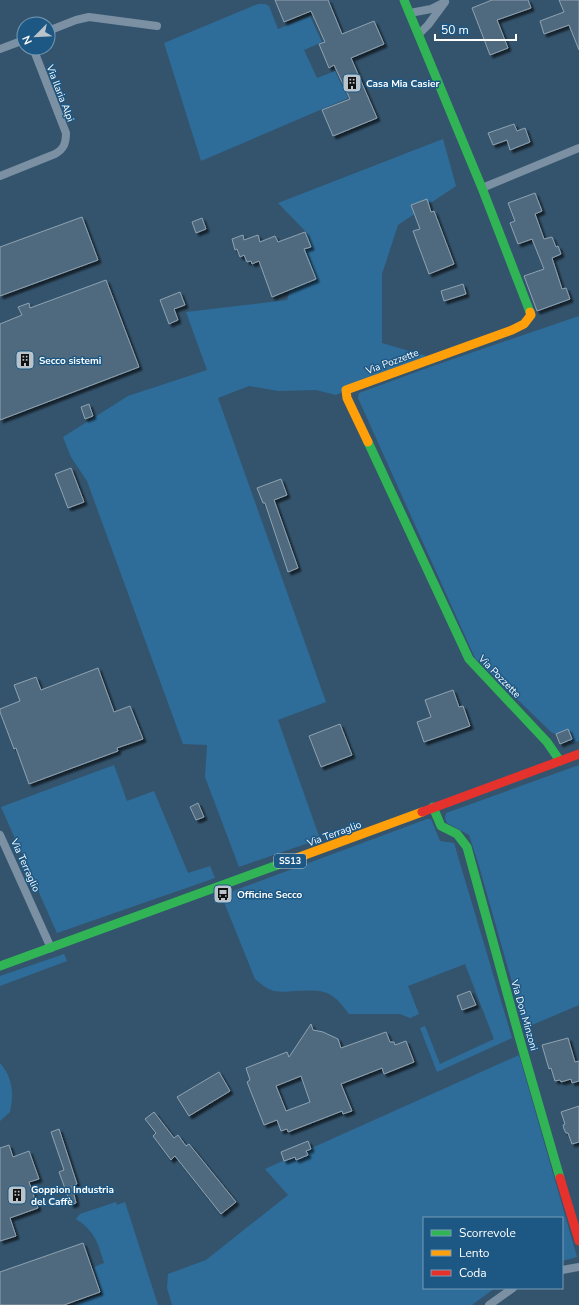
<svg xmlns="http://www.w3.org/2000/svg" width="579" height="1305" font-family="'Nunito Sans',sans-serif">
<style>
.green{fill:#2e6d9a}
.building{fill:#506a7e;stroke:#8ea2b1;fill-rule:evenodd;filter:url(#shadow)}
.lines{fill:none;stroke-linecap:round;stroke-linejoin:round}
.street{stroke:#7b90a3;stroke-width:8}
.fast{stroke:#30b455;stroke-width:9}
.slow{stroke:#ff9f0a;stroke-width:9}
.jam{stroke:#e5322d;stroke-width:9}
.labels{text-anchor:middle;stroke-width:3;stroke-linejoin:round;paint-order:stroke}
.shield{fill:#1d5884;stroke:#bbcdda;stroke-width:1}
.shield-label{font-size:9px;font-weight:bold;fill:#fff}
.poi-label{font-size:10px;font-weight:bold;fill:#fff;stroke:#1d5884;text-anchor:start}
.street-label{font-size:10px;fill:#fff;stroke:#1d5884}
</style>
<defs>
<filter id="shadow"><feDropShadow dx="3" dy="3" stdDeviation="1" flood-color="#0009"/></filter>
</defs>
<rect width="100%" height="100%" fill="#34546d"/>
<path class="green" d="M258,4h7l4,2 9,23 32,-13 12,26 -18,8 13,28 18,-7 13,27 -147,63 -37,-118z
M443,139l13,47 -58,39 -16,49v69l48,14 -62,23 -32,15 -20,-5 -38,1 -29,-5 -31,12 108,304 -48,18 42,119 -81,28 -34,-90 2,-32 -24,-1 -96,-263 -16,-24 -8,-20 65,-41 79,-26 -21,-58 101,-12 21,-66 -30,-31z
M579,316v425l-6,2 -22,-11 -76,-74 -117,-260 1,-5 71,-26z
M114,765l13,36 27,-10 34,82 22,-7 5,12 -158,55 -56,-126z
M579,765v240l-54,23 -48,-169 -8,-24 -22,-12 -2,-5 1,-5z
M427,819h4l9,22 14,2 58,195 -75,34 -17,-44 5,-2 15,38 54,-25 -29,-75 -57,22 11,28 -9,4 -10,-4h-51c-19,-26 -26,-24 -56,-23 -6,1 -13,1 -19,0 -7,-2 -13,-7 -19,-12l-31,-77 1,-8z
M64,954l3,7 -67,25v-10z
M519,1055l58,202 -15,4v-43h-138v70h71l-23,17h-300l-5,-17 1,-14 38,-14 82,-65 -23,-26z
M0,1063c13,15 14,31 10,49l-10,9z
M116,1202l1,3 8,-3 33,103h-87l31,-11 -8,-27 10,-4c-6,-20 -9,-32 -28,-44l4,-5z"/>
<path class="building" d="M275,0h53l14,34 32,-13 10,23 -33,14 26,60 -44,18 -11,-26 28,-11 -16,-34 -5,3 -10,-24 6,-2 -14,-31 -27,11z
M492,0h36l3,8 -34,12 11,28 -18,7 -18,-47z
M559,0h20v50l-10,-25 -25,9 -4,-13 24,-9z
M514,124l3,7 8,-3 5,14 -20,8 -3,-10 -14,5 -5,-12z
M535,193l7,18 -7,3 9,25 8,-2 4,10 2,-1 3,8 -9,4 10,31 4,-1 4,11 -33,12 -13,-35 20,-7 -12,-30 -14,5 -8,-21 5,-2 -7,-18z
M427,199l4,13 3,-1 20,53 -25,10 -16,-43 7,-2 -9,-24z
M82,217l16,43 -98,36v-49z
M202,218l4,11 -10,4 -4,-11z
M305,232l6,15 -7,2 12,30 -44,18 -13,-36 -7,3 -1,-3 -4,1 -3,-7 -4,2 -3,-8 -2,1 -3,-11 11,-4 1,5 14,-5 2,7 15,-6 3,6z
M106,280l33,87 -139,53v-96l22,-9 -4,-8 11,-4 1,5z
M463,284l3,10 -22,7 -3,-10z
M180,292l5,13 -11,4 4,11 -9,4 -9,-24z
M89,404l4,12 -8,3 -4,-12z
M71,468l13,34 -16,6 -13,-34z
M281,479l6,16 -13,5 24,68 -10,4 -23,-69h-2l-6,-15z
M98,668l16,44 16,-6 13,33 -26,9 1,3 -89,33 -13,-36 -2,1 -14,-37v-3l20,-8 -6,-16 22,-8 5,13z
M453,690l6,17 4,-1 7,20 -46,16 -7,-20 14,-5 -6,-17z
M340,724l12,31 -31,12 -12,-31z
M568,729l4,10 -12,5 -4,-10z
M198,803l6,14 -8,3 -6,-13z
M470,991l6,14 -14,5 -5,-14z
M311,1024l2,6 10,2 15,7 3,9 45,-16 4,10h4l1,3 11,-4 8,21 -30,12 -2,-6 -41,16 11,27 -9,3 -1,-3 -54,21 -1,-3 -6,2 -4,-11 -13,5 -17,-43 3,-2 -4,-12 41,-16 2,5zM301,1076l9,26 -24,9 -10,-25z
M568,1038l7,24 4,-1v20l-7,2 -1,-4 -10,3 -1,-2 -5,1 -4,-13 -2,1 -7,-24z
M219,1072l11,19 -41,25 -12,-19z
M579,1106v36l-7,2 -4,-11h-2l-2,-4 -1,-4 2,-1 -4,-12z
M154,1112l20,26 4,-3 8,11 3,-2 47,58 -15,12 -46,-58 -4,4 -18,-24 3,-3 -11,-14z
M59,1129l18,55 -5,2 4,17 -5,2 -12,-33 5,-2 -13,-38z
M308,1141l3,8 -5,2 2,4 -12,5 -1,-3 -11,4 -3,-9z
M9,1145l4,12 16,-6 10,28 -10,3 9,26 -28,10 6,18 -16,5v-93z
M83,1243l17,49 -36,13h-64v-33z"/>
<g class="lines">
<path class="street" d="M410,13l21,-4 12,-6
M48,31l28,-11 13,-3 68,9
M419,34l9,-9 17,-23
M0,49l24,-9
M0,176l55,-22c9,-5 11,-11 11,-21l-33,-85
M482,188l97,-40
M0,835l51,113
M562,1270l17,-3
M489,1305l24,-17"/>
<path class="fast" d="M404,0l78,188 48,124
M368,442l101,217 78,83 13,19
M433,807l8,19 16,8 10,13 53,193 40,138
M0,966l283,-103"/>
<path class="slow" d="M368,442l-21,-44 -1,-8 166,-60 12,-6 7,-9 -1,-3
M283,863l139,-51"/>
<path class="jam" d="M422,812l157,-58
M560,1178l19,63"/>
</g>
<defs>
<symbol id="building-square" viewBox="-11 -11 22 22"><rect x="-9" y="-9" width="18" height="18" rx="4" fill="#b8c3cc" stroke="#1d5884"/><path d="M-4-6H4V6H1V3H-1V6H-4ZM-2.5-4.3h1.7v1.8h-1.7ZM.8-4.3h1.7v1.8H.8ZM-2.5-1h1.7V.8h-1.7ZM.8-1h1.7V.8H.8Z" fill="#111"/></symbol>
<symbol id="bus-square" viewBox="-11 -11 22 22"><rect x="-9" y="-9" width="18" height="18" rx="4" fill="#b8c3cc" stroke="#1d5884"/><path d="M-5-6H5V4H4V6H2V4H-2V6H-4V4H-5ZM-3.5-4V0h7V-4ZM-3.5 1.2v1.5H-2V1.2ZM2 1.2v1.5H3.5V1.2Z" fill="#111"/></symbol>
</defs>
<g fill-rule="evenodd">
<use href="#building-square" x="341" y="72" width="22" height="22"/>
<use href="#building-square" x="14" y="349" width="22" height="22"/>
<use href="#bus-square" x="212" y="883" width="22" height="22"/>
<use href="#building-square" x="6" y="1184" width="22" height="22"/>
</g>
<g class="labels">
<rect class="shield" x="274" y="854" width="32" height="14" rx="3"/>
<g class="shield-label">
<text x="290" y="864">SS13</text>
</g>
<g class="poi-label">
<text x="366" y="87">Casa Mia Casier</text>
<text x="39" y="364">Secco sistemi</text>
<text x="237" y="898">Officine Secco</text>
<text x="31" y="1193">Goppion Industria<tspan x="31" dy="12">del Caffè</tspan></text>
</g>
<g class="street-label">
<text transform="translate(61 93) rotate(69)" y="4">Via Ilaria Alpi</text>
<text transform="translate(392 361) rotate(-20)" y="4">Via Pozzette</text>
<text transform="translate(500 676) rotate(46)" y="4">Via Pozzette</text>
<text transform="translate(334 833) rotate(-20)" y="4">Via Terraglio</text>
<text transform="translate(26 865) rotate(66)" y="4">Via Terraglio</text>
<text transform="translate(525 1015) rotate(74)" y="4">Via Don Minzoni</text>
</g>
</g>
<rect x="423" y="1217" width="140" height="72" fill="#1d5884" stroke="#779bb5"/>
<rect x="431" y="1230" width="20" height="6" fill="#30b455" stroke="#779bb5"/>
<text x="459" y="1237" font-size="12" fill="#ffffff">Scorrevole</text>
<rect x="431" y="1250" width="20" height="6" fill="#ff9f0a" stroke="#779bb5"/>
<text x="459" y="1257" font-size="12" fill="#ffffff">Lento</text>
<rect x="431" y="1270" width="20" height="6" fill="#e5322d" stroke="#779bb5"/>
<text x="459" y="1277" font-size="12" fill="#ffffff">Coda</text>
<g transform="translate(36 36) rotate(246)"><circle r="19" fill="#1d5884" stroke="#779bb5"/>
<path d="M0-3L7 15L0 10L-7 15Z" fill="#b8c3cc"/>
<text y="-6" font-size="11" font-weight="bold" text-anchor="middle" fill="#ffffff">N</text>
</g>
<path d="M435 34v6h81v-6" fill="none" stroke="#ffffff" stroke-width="2"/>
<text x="441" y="34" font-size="12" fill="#ffffff" stroke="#1d5884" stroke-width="3" paint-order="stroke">50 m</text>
</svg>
